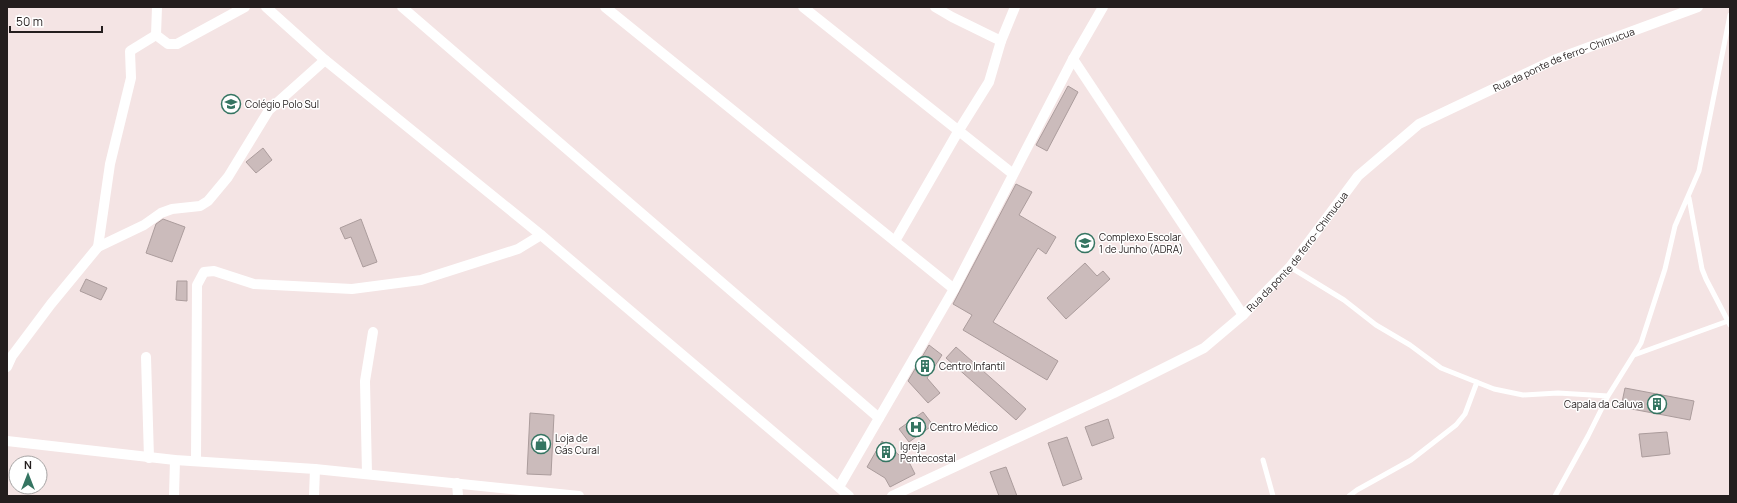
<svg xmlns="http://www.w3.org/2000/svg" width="1737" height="503" font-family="Manrope,sans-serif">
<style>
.building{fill:#cbbbbb;stroke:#ab9c9c}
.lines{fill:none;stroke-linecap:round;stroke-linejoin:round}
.service{stroke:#fff;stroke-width:5}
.minor{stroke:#fff;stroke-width:10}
.labels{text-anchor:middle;stroke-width:3;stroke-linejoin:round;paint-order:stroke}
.street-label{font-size:10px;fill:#241e1e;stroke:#fff}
.poi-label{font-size:10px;fill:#241e1e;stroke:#fff;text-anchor:start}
</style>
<rect width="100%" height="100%" fill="#f4e4e4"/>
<path class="building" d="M1068,86l10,6 -31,59 -11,-6z
M263,148l9,12 -16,13 -10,-11z
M1016,184l16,8 -13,23 37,22 -10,17 -8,-6 -45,74 65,39 -11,19 -84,-50 9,-15 -19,-11z
M163,219l22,8 -13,35 -26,-9 10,-29z
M361,219l16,43 -14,5 -12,-30 -6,2 -5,-11z
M1085,263l12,13 6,-5 7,8 -44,40 -19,-21z
M86,279l21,9 -6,12 -21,-9z
M177,281h10v20l-11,-1z
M929,345l13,10 -15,23 13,15 -12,10 -20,-22z
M956,347l70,62 -10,11 -70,-62z
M1625,388l69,13 -4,19 -69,-13z
M923,412l10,13 -24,17 -10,-13z
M530,413l24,2 -3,60 -24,-1z
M1108,419l6,19 -22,8 -7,-19z
M1667,432l3,22 -28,3 -3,-23z
M1067,437l15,42 -19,7 -15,-43z
M882,441l28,23 5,10 -25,13 -5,-9 -18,-11z
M1006,467l11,29h-18l-9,-24z"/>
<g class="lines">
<path class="service" d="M1689,198l13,71 4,10 24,46
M1290,267l54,33 32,25 34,20 31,23 53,21 29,6 35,-2 50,3
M1634,355l94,-34
M1263,460l10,36
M1349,496l8,-6 54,-30 45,-35 9,-11 12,-32
M1555,496l33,-60 20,-40 33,-53 24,-74 10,-43 24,-55 31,-156"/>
<g class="minor">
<path d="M266,7l59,53 216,175 308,261"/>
<path d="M402,7l477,411"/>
<path d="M605,7l349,282"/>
<path d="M803,7l210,167"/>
<path d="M935,7l17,10 49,24"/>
<path d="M156,35l12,9h9l68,-37"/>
<path d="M156,35l1,-28"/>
<path d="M1073,59l170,256"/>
<path d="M895,241l64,-111 30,-48 12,-41 14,-34"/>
<path d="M98,247l12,-83 21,-86 -1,-27 26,-16"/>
<path d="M146,357l3,101"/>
<path d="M7,367l5,-11 39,-52 47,-57 46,-22 17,-12 11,-4 28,-3 8,-5 20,-24 41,-67 56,-50"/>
<path d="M7,441l168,19 140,9 264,27"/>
<path d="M196,461l1,-176 7,-13 10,-1 40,13 98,5 69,-9 97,-31 23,-14"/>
<path d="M367,474l-2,-93 8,-49"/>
<path d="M457,483l1,13"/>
<path d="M839,487l115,-198 119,-230 30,-52"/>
<path d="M174,496l1,-36"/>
<path d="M314,496l1,-27"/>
<path id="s1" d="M892,496l222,-103 90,-45 39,-33 47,-48 68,-91 61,-52 135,-64 144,-53"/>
</g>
</g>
<defs>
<symbol id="school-ring" viewBox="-11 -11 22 22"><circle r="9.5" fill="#fff" stroke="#357562" stroke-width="1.5"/><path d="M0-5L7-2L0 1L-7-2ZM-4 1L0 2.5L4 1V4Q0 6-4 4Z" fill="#357562"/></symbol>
<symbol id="building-ring" viewBox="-11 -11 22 22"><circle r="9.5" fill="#fff" stroke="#357562" stroke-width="1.5"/><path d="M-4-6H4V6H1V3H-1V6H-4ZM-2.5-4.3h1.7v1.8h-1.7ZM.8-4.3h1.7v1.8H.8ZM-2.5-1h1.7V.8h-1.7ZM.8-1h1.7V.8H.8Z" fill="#357562"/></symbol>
<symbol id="hospital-ring" viewBox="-11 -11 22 22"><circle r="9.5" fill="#fff" stroke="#357562" stroke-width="1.5"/><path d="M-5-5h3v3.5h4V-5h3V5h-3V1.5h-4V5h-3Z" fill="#357562"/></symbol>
<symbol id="shop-ring" viewBox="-11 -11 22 22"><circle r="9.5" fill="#fff" stroke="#357562" stroke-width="1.5"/><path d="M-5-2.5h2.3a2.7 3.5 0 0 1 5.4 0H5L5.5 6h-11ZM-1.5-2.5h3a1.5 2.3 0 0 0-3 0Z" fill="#357562"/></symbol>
</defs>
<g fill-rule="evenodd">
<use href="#school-ring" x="220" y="93" width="22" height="22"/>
<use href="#school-ring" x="1074" y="232" width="22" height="22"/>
<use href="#building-ring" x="914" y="355" width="22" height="22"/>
<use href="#building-ring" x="1646" y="393" width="22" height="22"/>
<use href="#hospital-ring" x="905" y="416" width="22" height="22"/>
<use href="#shop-ring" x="530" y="433" width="22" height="22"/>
<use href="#building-ring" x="875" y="441" width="22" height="22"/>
</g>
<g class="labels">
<g class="street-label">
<text dy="4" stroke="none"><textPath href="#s1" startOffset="816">Rua da ponte de ferro- Chimucua</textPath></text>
<text dy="4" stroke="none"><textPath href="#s1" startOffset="480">Rua da ponte de ferro- Chimucua</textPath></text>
</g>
<g class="poi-label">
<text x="245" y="108">Colégio Polo Sul</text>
<text x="1099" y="241">Complexo Escolar<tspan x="1099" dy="12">1 de Junho (ADRA)</tspan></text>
<text x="939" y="370">Centro Infantil</text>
<text x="1643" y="408" text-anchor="end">Capala da Caluva</text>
<text x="930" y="431">Centro Médico</text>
<text x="555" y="442">Loja de<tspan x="555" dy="12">Gás Cural</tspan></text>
<text x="900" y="450">Igreja<tspan x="900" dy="12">Pentecostal</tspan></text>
</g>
</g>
<rect width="1737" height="503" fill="none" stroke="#241e1e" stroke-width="16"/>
<g transform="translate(28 475)"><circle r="19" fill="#ffffff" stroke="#a7a5a5"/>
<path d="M0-3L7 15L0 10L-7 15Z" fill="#357562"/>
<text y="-6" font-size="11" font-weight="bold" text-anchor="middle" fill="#241e1e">N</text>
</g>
<path d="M10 26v6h92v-6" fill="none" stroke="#241e1e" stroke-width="2"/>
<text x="16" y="26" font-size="12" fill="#241e1e" stroke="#ffffff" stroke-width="3" paint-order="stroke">50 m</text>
</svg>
